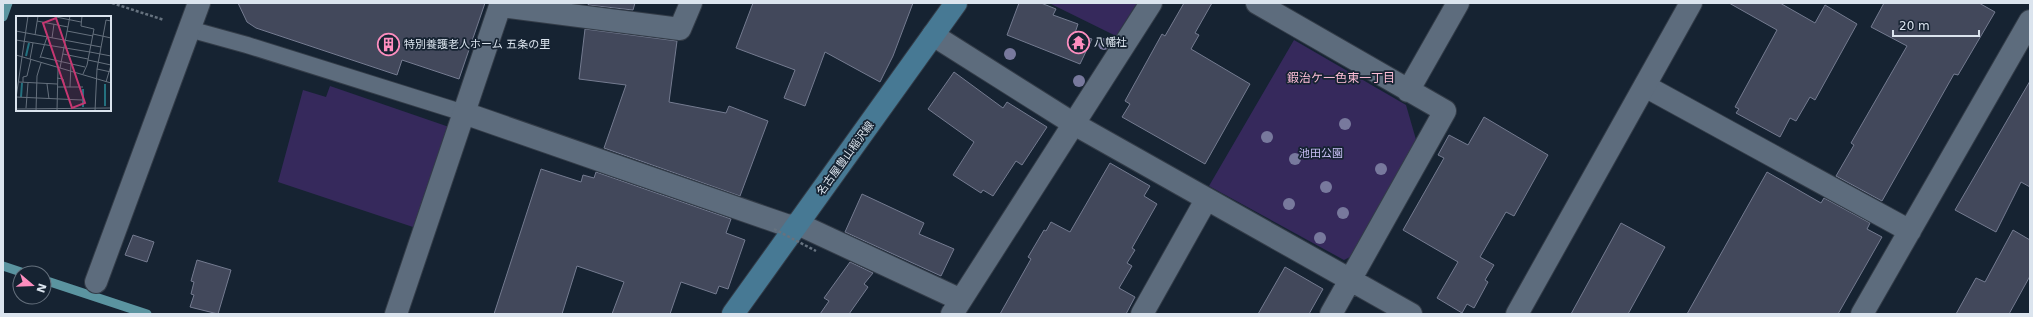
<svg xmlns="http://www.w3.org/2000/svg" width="2033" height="317" font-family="'DejaVu Sans','Noto Sans JP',sans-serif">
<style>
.green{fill:#36295c}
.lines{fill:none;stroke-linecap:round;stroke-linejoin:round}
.stream{stroke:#5b94a0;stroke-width:9}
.building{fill:#42485b;stroke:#747b90}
.service-casing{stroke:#333c48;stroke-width:18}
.minor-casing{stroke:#333c48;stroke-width:24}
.tertiary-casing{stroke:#333c48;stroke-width:24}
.secondary-casing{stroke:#333c48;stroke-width:24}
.path{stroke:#66727f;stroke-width:2.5;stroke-dasharray:3 2;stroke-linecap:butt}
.service{stroke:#5d6c7d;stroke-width:16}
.minor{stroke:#5d6c7d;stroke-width:22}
.tertiary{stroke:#5d6c7d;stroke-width:22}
.secondary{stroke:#477994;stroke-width:22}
.path-bridge{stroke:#66727f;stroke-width:2.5;stroke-dasharray:3 2;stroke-linecap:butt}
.tree{fill:#78799d}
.labels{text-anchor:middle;stroke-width:3.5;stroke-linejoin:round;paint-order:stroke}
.poi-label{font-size:11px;fill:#dbe4ee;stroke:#162332;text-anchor:start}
.park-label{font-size:11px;fill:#c8bff5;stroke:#162332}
.street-label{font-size:11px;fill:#dbe4ee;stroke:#162332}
.neighbourhood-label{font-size:12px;fill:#febed7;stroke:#162332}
.inset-river{fill:none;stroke:#24717f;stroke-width:2}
.inset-road{fill:none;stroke:#65707d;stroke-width:1}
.view{fill:#c63771;fill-opacity:0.15;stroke:#c63771;stroke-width:2}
.inset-edge{fill:none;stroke:#dbe4ee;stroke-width:2}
</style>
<rect width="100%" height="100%" fill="#162332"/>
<path class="green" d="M1049,3h88l-21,33z
M1294,40l112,65 11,38 -61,111 -12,6 -135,-74z
M330,86l122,42 -33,101 -141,-47 25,-92 23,7z"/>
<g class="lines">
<path class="stream" d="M3,17l5,-14
M3,266l21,7
M44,280l103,34"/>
</g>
<path class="building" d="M238,3h247l-26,76 -57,-19 -5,15 -141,-47 -9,-6z
M589,3h46l-2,7 -45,-5z
M753,3h160l-20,53 -13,26 -55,-30 -20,54 -21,-8 11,-28 -59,-22z
M1019,3h22l15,6 -3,6 25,9 -3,9 17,6 -12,25 -73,-29z
M1184,3h28l-17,30 4,2 -8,14 59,35 -45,80 -83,-47 8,-13 -5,-3 37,-67 3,2z
M1729,3h51l35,20 10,-18 32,19 -42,76 -5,-3 -14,24 -6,-3 -10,19 -44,-24 3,-4 -4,-2 42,-77z
M1884,3h95l16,9 -37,63 -4,-1 -72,127 -46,-25 18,-31 -3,-2 56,-97 -36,-19z
M585,29l92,12 -8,61 57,11 3,-7 39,15 -28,75 -136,-48 22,-63 -47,-6z
M954,72l49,36 4,-6 40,25 -25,38 -6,-4 -23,35 -10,-6 -2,3 -28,-18 21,-33 -46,-33z
M2030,81v106l-9,-5 -25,50 -41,-22z
M1484,117l64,38 -34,61 -8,-4 -26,45 14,8 -9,15 3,2 -14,26 -7,-4 -5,9 -25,-15 21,-36 -55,-32 41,-72 -6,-3 11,-20 19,10z
M1110,163l40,23 -6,10 13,8 -25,44 3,2 -8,13 5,3 -13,22 16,9 -9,17h-126l31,-55 -3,-2 16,-27 2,1 5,-9 19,10z
M541,169l40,13 2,-7 11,3 2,-6 135,47 -5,14 19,7 -17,49 -9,-3 -3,8 -35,-12 -11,32h-58l12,-32 -47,-16 -15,48h-68z
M1767,172l54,31 3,-5 46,25 -3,6 15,8 -44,77h-151z
M862,194l62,29 -5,11 35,15 -13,27 -96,-44z
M1621,223l44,24 -37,67h-57z
M2013,230l17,10v36l-21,38h-53l20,-36 9,4z
M133,235l21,7 -7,20 -22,-7z
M197,260l34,10 -13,44 -28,-7 4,-12 -3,-1 3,-12 -3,-1z
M850,262l23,11 -9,11 4,3 -19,27h-29l9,-13 -5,-3z
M1285,267l38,22 -14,25h-51z"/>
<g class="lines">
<defs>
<path id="service" d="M189,29l58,16 217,68"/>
<path id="minor" d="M1257,3l188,108 -114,203
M500,6l180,23 11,-26
M933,35l141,89 337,190
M1645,86l265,145
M1408,91l50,-88
M464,113l325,113 9,-2 163,76
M96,282l103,-279
M396,314l105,-311
M952,314l199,-311
M1142,314l64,-114
M1862,314l168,-293"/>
<path id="tertiary" d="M1517,314l174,-311"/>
<path id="secondary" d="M733,314l223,-311"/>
</defs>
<use href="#service" class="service-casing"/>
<use href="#minor" class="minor-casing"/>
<use href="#tertiary" class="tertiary-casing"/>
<use href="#secondary" class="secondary-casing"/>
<path class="path" d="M112,3l52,17"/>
<use href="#service" class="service"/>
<use href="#minor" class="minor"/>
<use href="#tertiary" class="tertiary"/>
<use href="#secondary" class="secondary"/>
<path class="path-bridge" d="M774,229l42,22"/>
</g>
<g class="tree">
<circle cx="1104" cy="44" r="6"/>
<circle cx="1010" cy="54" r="6"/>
<circle cx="1079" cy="81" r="6"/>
<circle cx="1345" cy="124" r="6"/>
<circle cx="1267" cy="137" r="6"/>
<circle cx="1295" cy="159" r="6"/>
<circle cx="1381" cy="169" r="6"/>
<circle cx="1326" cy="187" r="6"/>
<circle cx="1289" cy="204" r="6"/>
<circle cx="1343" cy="213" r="6"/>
<circle cx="1320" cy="238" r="6"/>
</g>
<defs>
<symbol id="temple-ring" viewBox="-11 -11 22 22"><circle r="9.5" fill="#162332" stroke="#fd8ebf" stroke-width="1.5"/><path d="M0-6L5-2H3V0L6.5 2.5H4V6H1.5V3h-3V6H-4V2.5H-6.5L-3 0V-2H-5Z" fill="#fd8ebf"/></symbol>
<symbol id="building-ring" viewBox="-11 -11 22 22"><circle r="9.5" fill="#162332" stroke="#fd8ebf" stroke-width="1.5"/><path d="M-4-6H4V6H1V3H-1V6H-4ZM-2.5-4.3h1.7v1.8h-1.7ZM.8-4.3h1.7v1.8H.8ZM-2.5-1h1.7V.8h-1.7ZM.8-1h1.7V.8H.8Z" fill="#fd8ebf"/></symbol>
</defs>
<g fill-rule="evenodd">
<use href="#temple-ring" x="1066" y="30" width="25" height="25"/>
<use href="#building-ring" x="376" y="32" width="25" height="25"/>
</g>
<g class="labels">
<g class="poi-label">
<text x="1094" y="46">八幡社</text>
<text x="404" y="48">特別養護老人ホーム 五条の里</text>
</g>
<g class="park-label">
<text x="1321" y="157">池田公園</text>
</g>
<g class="street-label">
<text transform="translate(845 158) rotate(-54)" y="4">名古屋豊山稲沢線</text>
</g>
<g class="neighbourhood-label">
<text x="1341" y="82">鍜治ケ一色東一丁目</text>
</g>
</g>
<g transform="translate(16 16)">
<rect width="95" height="95" fill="#162332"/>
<path class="inset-river" d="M10,40l3,-13M89,68v22M67,73v18M5,81l1,-14"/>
<path class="inset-road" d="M35,0l30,6M66,0l-1,10 13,3 -7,36 -4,9M21,5l31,6M0,15l85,16M51,15l26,5M77,18l18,4M19,19l3,-19M36,22l2,-14M0,24l74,12M74,36l21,4M47,38l25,5M0,39l95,28M6,41l6,-41M25,41l44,10M24,42l7,-21M14,43l3,-16M72,44l23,5M44,52l10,-52M81,53l14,3M41,62l6,1 2,8M3,66l38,2M7,66v-5l4,-1 4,-17M90,66l5,-17M31,68l2,15M42,71h25M54,71l1,-24M0,81l66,3M0,82l6,-41M10,92l2,-25M0,93l95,-1M20,95l1,-35 4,-13M41,95l1,-43M79,95l2,-42 9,-49 5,1"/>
<path class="view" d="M40,2l29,85 -13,5 -29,-85z"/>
<rect width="95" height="95" class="inset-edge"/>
</g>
<rect width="2033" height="317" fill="none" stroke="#dbe4ee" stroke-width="8"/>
<g transform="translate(32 285) rotate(109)"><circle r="19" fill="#162332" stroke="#65707d"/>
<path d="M0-3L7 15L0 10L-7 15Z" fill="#fd8ebf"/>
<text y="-6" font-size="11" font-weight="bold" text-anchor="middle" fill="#dbe4ee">N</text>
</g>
<path d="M1893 30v6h86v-6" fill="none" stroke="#dbe4ee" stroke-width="2"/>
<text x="1899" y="30" font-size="12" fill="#dbe4ee" stroke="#162332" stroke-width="3" paint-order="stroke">20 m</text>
</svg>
